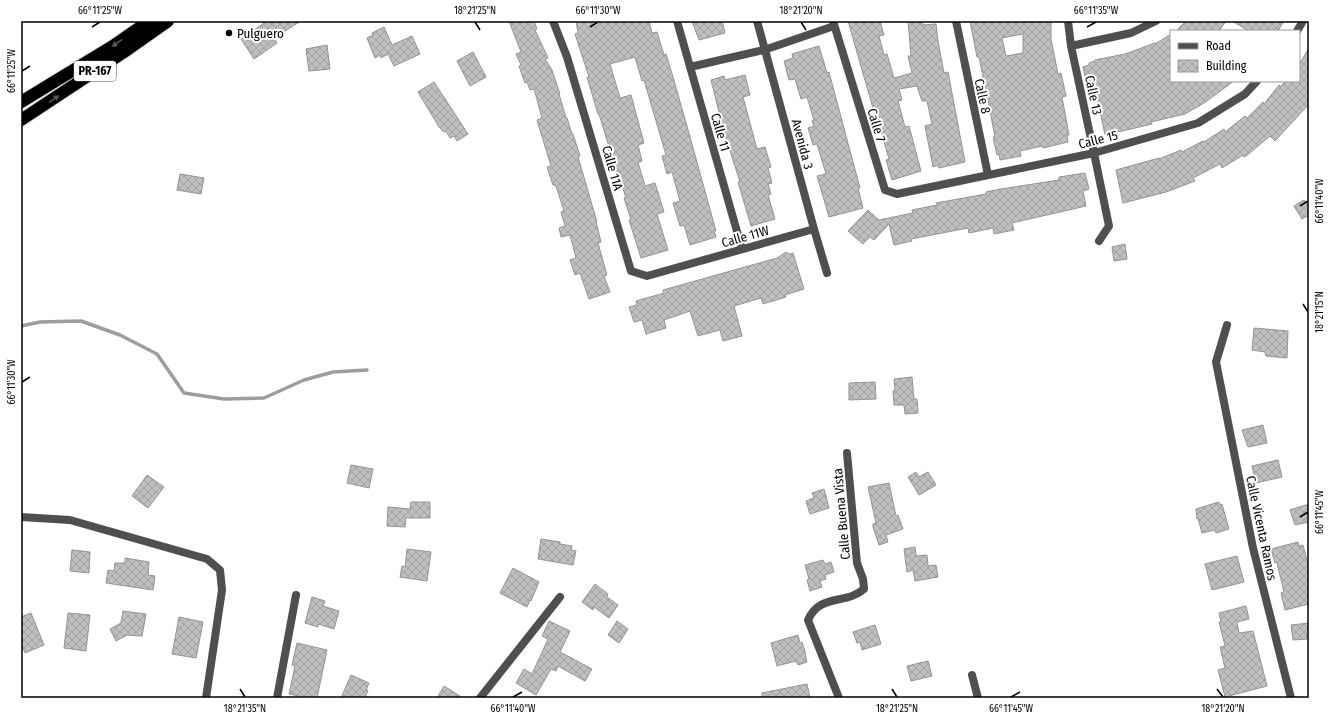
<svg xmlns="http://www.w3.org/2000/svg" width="1330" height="719" font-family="'Fira Sans Condensed',sans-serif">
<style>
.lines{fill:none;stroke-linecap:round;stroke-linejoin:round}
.stream{stroke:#9d9d9d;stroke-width:3.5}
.building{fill:url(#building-cross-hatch);stroke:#939393;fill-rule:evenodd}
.highway-casing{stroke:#dbdbdb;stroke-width:14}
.street{stroke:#4f4f4f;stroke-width:8}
.highway{stroke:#000;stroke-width:12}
.oneway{fill:#595959}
.ticks{fill:none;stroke:#000;stroke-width:1.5}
.poi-dot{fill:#000;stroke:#fff;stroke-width:1.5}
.labels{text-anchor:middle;stroke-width:4;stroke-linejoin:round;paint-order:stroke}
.shield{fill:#fff;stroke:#4c4c4c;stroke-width:1}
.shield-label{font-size:12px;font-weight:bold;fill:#000}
.poi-label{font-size:13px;fill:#000;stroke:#fff;text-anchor:start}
.street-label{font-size:13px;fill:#000;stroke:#fff}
.neatline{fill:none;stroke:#000;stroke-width:1.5}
.ticks-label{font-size:10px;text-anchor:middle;fill:#000}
</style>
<defs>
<pattern id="building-cross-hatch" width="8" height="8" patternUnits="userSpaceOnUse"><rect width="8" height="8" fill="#bfbfbf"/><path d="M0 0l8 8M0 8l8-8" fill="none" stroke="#a2a2a2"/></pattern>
</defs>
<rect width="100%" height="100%" fill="#fff"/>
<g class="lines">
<path class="stream" d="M21,326l19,-4 41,-1 39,14 37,19 27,39 40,6 40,-1 40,-18 29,-8 34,-2"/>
</g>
<path class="building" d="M267,21h34l-27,17 3,5 -23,16 -13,-20z
M509,21h25l3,8 -2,1 13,28 -3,1 7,11 8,24h-1l7,24h1l5,16h1l7,22 -2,1 19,65h-1l5,20 -3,1 9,32 -3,1 6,16 -21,7 -9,-26 -5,2 -5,-15 6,-2 -6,-23 -9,2 -2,-9 6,-2 -4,-14 3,-1 -8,-25h-1v-2l-2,1 -6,-18 4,-1 -14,-46 5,-2 -8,-29 -4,1 -3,-8 -2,1 -6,-17 2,-1 -5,-11 5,-2z
M576,21h73l3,12 5,-1 7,23 2,-1 7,23 17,60 26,94h-2l2,6 -26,8 -6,-20 -4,1 -7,-23 7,-2 -8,-29 -5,2 -5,-18 4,-1 -22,-75 -2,1 -7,-24 -25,7 10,34 11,-3 13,48 -6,2 4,16 -4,1 7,24 10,-3 9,29 -7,2 11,36 -27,8 -12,-38h2l-7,-22h2l-11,-34h-3l-4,-13 2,-1 -11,-36h-1l-11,-37h2l-14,-43 3,-1z
M692,21h30l3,12 -26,7z
M848,21h32l4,14 -5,1 5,19 3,-1 7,24 18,-5 -4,-17h3l-3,-35h14l1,4 13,-1 2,17 6,32 4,-1 17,90 -26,6 -1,-3 -5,2 -8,-41 7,-2 -5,-23h-5l-5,-15 -18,3 3,11 -4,1 7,26 4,-1 12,45 -29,9 -6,-20 3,-1 -9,-31 -1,1z
M970,21l81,1v17l7,35 3,-1 5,23 -4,1 7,38h-2l1,7 -25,6 -1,-2 -22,5 1,5 -21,4 -1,-6 -2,1 -4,-18h2l-7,-36 -9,-44h-2zM1023,34v19l-17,3 -4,-18z
M1186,21h40l-7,10h-43z
M1232,21h52l-6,10h-29z
M384,27l8,18 20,-9 8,18 -26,12 -6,-12 -7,4 -1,-3 -5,3 -8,-20 6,-3 -1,-2z
M1171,34v47h63l-30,22 -19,11 -34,8 1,2 -47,11 -8,-38 -7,1 -7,-31 6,-2v-2l6,-2v-1l30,-6 30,-11v1z
M327,45l3,24 -21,2 -3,-22z
M819,46l8,27 2,-1 17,64 14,52h-2l5,20 -34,9 -12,-41 9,-2 -9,-30 -4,1 -5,-17 6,-2 -2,-5 2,-1 -7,-23 -6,2 -6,-20 -6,1 -5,-19 9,-3 -1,-4z
M1309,48v56l-34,37 -5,-5 -24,20 -2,1 -1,-2 -21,13 -2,-4 -27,14 2,3 -29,11 -43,11 -7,-33 43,-12v1l22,-9 1,2 21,-11 1,1 20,-13 1,3 20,-16 2,2 16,-16 1,2 15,-19 2,2 4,-6h14v-16z
M473,52l13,25 -16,9 -13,-25z
M745,75l5,20 -7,2 14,52 8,-2 6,20 -3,1 4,15 -4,1 3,10 -3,1 7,24 -24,7 -13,-44h2l-16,-50 -13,-52 13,-4 1,4z
M434,82l34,52 -11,7 -3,-5 -4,2 -4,-7 -2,1 -5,-5 -21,-35z
M1085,173l4,16 -6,2 3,15 -74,17 2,7 -20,4 -1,-6 -24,5 -1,-5 -57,11 1,2 -18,4 -5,-21 -15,16 -4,-3 -7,7 -15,-13 20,-21 11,10 34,-7 -1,-3 25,-5 -1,-2 50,-9v-2l15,-3 58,-9v-3z
M180,174l24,4 -3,16 -24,-4z
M1304,200l5,7v8l-7,4 -8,-13z
M1125,244l2,15 -13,2 -2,-14z
M786,252l3,2 4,-1 11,36 -19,6 1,2 -23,7 -2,-6 -27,8 8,30 -19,5 -3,-11 -22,6 -8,-25 -26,9 2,8 -20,6 -4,-14 -8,2 -5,-15 8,-2 -1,-4 28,-8 -1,-3 114,-32z
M1254,328l34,3 -1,27 -21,-2 -1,-4 -13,-2z
M912,377l2,22h3l1,14 -13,1 -1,-9h-10l-1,-14 2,-1 -1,-11z
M875,382l1,17 -27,1v-17z
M1263,425l4,18 -19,4 -6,-17z
M1278,460l4,17 -26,6 -4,-17z
M351,465l22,4 -4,19 -22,-5z
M916,472l3,5 9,-5 8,13 -17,10 -11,-18z
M147,475l17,12 -16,21 -16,-12z
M889,483l7,33 2,-1 5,14 -17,6 2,7 -9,3 -6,-18v-3l3,-1 -8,-36z
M824,489l5,19 -19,6 -4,-13 8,-3 -2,-5z
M411,502h19v16h-24l-1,9 -18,-1 1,-19 22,2z
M1219,502l1,3 2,-1 7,25 -13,4 -1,-3 -13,3 -4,-15 -1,1 -1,-10z
M1309,504v18l-14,3 -5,-15z
M541,539l19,3v2l12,2 -1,4 5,1 -3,14 -35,-6z
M1298,542l1,4 4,-1 4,16h2v43l-24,6 -4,-17 3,-1 -7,-29v-1l-2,1 -4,-14z
M915,547l1,9 11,-1 1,11 8,-1 2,12 -23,4 -2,-11 -6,2 -3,-23z
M407,549l24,3 -4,29 -27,-4 2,-11 3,1z
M72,550l18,2 -1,21 -19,-2z
M1237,556l7,26 -32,8 -7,-26z
M125,558l24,4 -1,13 7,1 -2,14 -47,-7 2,-13 6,1 1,-8h10z
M823,560l2,4 6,-2 3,10 -9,3 1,4 -6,2 2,6 -12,4 -3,-11 2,-1 -4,-14z
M513,568l26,14 -8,19 -1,-1 -3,7 -27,-14z
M595,584l13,10 -1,3 11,8 -9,13 -15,-11 -1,3 -11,-8z
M312,597l13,4 -2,5 16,5 -5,18 -16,-5v3l-13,-4z
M1246,606l3,13 -12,3 2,11 14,-2 14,55 -42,11 -7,-27 7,-2 -5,-21 5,-1 -6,-24h2l-2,-9z
M123,611l23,3 -4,22 -15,-1 -11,6 -6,-12 11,-6z
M31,613l13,32 -19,8 -4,-10v-26z
M68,613l22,2 -4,36 -22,-3z
M179,617l24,5 -7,36 -24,-4z
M549,621l21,10 -10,21 32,17 -7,12 -27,-15 -2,5 -5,-2 -15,26 -20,-12 8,-14 8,5 16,-35 -6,-3z
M617,621l11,8 -9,14 -11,-8z
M1309,623v13h-3l1,3 -14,1 -2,-15z
M875,625l6,19 -19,6 -2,-8 -3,1 -4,-11z
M798,635l2,8 2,-1 4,13h-1l2,7 -9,3 -2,-4 -19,5 -6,-23z
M297,643l30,7 -10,48h-18v-2l-10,-2 6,-28 -3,-1z
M928,661l4,15 -21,5 -4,-15z
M351,675l18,8 -3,7h2l-3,8h-24z
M807,684l3,14h-48v-5z
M444,686l19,12h-26z"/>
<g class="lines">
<defs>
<path id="highway" d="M21,102l92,-56 36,-25
M21,120l103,-68 44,-31"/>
</defs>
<use href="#highway" class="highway-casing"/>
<path class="street" d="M553,21l14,36 64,214 16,5 167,-47
M677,21l65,228
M757,21l57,208 13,44
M833,21l52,169 12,4 197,-41 104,-30 47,-29 12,-13
M956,21l32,154
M1068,21l3,25 23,107 15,73 -10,15
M1297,31l6,-10
M1071,46l60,-13 25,-12
M690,67l74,-17 70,-24
M1227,325l-11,37 37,186 38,150
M21,517l49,3 137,39 13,11 2,20 -16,108
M972,675l6,23
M277,698l19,-103
M480,698l80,-101
M839,698l-31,-78c12,-27 38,-15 56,-31l-1,-10 -6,-16 -10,-110"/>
<use href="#highway" class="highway"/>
</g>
<defs><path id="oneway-solid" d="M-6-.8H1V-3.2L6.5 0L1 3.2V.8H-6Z"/></defs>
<g class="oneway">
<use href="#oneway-solid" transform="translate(117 43) rotate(146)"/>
<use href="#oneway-solid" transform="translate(54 99) rotate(-34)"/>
</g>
<path class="ticks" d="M475,22l5,8M801,22l5,8M92,27l8,-5M590,27l8,-5M1087,27l9,-5M22,71l8,-5M1300,206l8,-5M1303,304l5,8M22,382l8,-5M1300,517l8,-5M240,689l5,8M892,689l5,8M1217,689l6,8M513,697l9,-5M1011,697l9,-5"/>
<circle class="poi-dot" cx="229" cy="33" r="4"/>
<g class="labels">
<rect class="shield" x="74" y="61" width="42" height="20" rx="3"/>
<g class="shield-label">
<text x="95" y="75">PR-167</text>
</g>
<g class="poi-label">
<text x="237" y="38">Pulguero</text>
</g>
<g class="street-label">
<text transform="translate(1094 95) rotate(78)" y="5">Calle 13</text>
<text transform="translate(983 96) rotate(78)" y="5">Calle 8</text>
<text transform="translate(877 125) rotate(73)" y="5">Calle 7</text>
<text transform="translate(721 132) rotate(74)" y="5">Calle 11</text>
<text transform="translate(1098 139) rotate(-14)" y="5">Calle 15</text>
<text transform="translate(803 144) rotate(75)" y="5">Avenida 3</text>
<text transform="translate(613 168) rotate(74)" y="5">Calle 11A</text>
<text transform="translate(745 236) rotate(-16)" y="5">Calle 11W</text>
<text transform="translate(841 514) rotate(-95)" y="5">Calle Buena Vista</text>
<text transform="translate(1262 528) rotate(78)" y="5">Calle Vicenta Ramos</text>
</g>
</g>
<rect width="1330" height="719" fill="none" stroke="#ffffff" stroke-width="44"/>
<rect x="1170" y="30" width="130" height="52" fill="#ffffff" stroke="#999999"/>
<rect x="1178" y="43" width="20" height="6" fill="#4f4f4f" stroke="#999999"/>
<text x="1206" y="50" font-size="12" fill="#000000">Road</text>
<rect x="1178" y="60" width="20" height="12" fill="url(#building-cross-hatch)" stroke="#999999"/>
<text x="1206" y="70" font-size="12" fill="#000000">Building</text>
<rect x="22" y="22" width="1286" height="675" class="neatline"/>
<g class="ticks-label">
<text x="100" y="14">66°11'25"W</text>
<text x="475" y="14">18°21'25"N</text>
<text x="598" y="14">66°11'30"W</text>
<text x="801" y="14">18°21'20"N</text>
<text x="1096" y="14">66°11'35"W</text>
<text transform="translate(11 71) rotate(-90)" y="4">66°11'25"W</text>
<text transform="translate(1319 201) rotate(-90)" y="4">66°11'40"W</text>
<text transform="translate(1319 312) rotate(-90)" y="4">18°21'15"N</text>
<text transform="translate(11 382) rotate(-90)" y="4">66°11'30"W</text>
<text transform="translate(1319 512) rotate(-90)" y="4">66°11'45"W</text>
<text x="245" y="712">18°21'35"N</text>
<text x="513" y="712">66°11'40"W</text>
<text x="897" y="712">18°21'25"N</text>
<text x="1011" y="712">66°11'45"W</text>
<text x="1223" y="712">18°21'20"N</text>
</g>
</svg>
